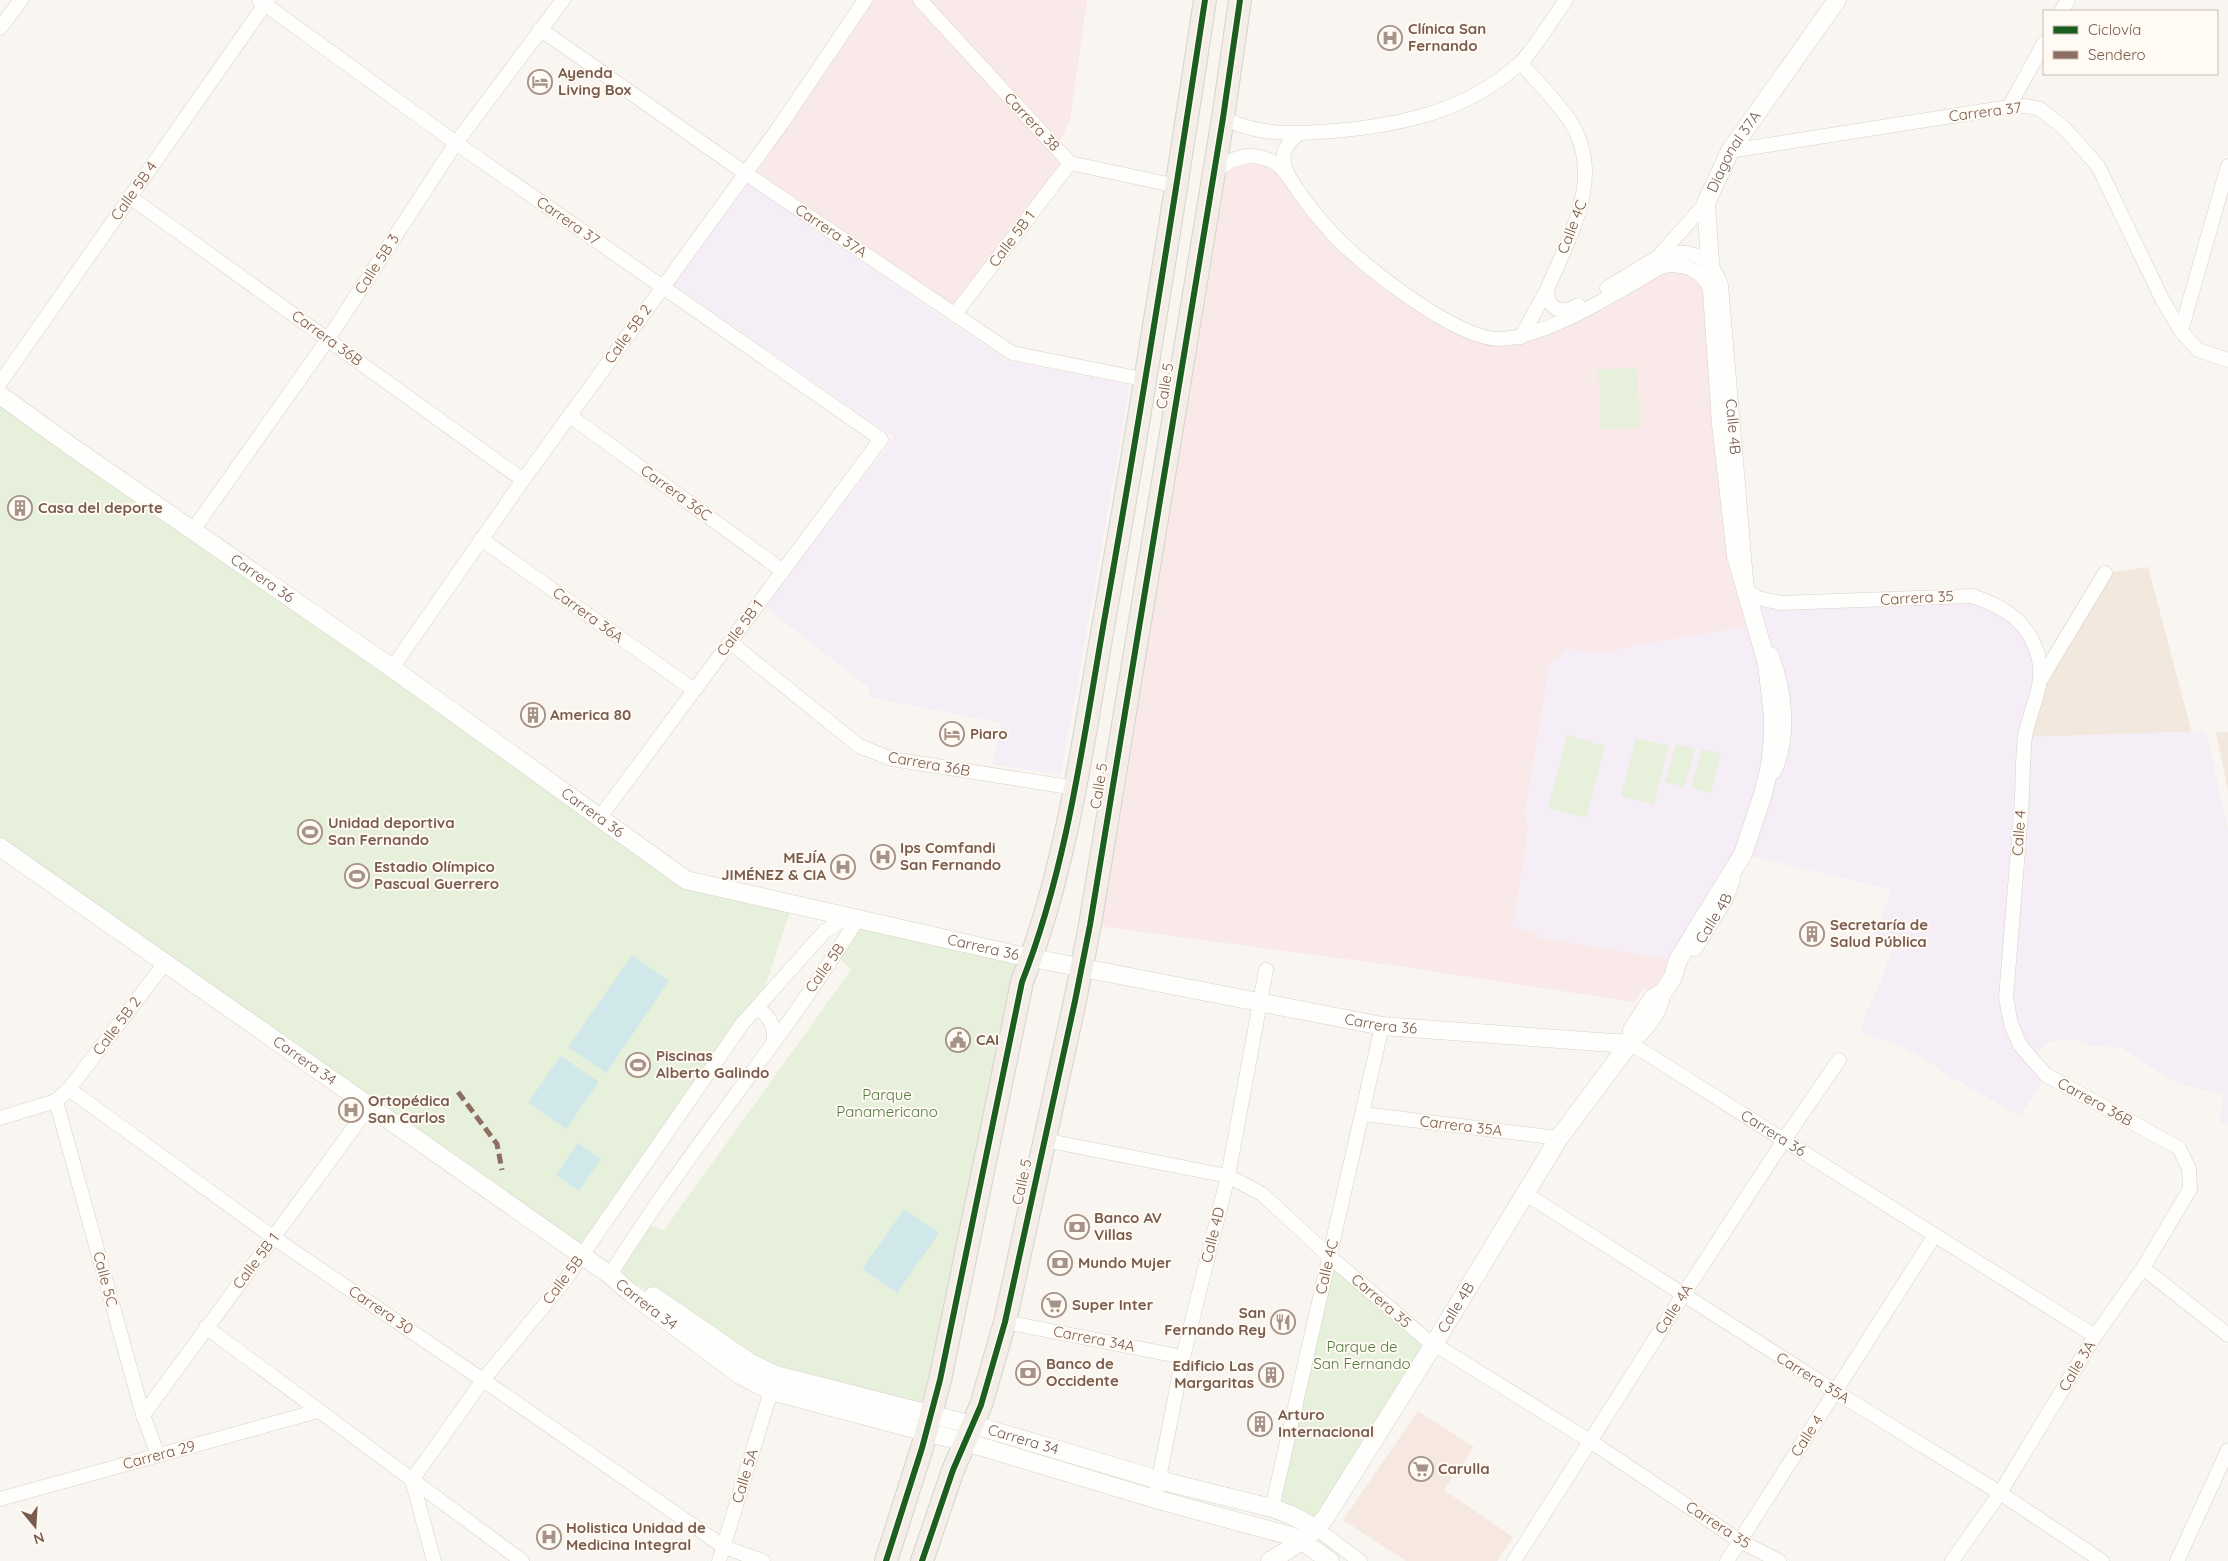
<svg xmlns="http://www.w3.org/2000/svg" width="2228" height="1561" font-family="Quicksand,sans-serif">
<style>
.residential{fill:#f2e8de}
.commercial{fill:#f6e8e1}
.education{fill:#f6eef6}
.medical{fill:#fae9e9}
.green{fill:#e7f0db;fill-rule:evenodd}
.water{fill:#d0e8ea}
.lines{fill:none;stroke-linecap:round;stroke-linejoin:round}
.minor-casing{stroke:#d7d1cb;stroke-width:15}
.tertiary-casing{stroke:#d7d1cb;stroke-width:19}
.primary-casing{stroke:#dad1cc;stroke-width:24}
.minor{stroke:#fefefd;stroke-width:14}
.tertiary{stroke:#fefefd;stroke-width:18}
.primary{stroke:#f3eee8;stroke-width:22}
.quiet{stroke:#8d6e63;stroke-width:5;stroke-dasharray:10 5;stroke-linecap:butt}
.cycleway-casing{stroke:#fffaf3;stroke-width:9}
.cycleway{stroke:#1b5e20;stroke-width:6}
.labels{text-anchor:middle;stroke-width:4;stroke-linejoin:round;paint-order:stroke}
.poi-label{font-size:15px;font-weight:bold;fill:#7a5c4d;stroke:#fffaf3;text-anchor:start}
.street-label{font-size:15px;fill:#7a5c4d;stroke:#fffaf3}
.park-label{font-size:15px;fill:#537a41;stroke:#fffaf3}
</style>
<rect width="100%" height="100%" fill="#f9f5f0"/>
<path class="residential" d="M2148,567l44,166 -167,4 16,-58 64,-106z
M2216,732h12v58z"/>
<path class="commercial" d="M1418,1411l56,36 -30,43 69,47 -16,24h-91l-63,-41z"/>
<path class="education" d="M748,183l201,139 59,39 122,24 -69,389 -68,-9 8,-42 -132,-26v-9l-104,-81 129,-170 -221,-153z
M1947,596l60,15 32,49 -13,77 180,-6 22,99v294l-8,-2 3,-27 -47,-12 -54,-35 -31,-2 -14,-6 -14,-1 -14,3 -19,15 16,18 -26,41 -74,-42 -19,-14 -26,-13 -41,-15 8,-23 10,-20 15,-42 -19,-7 17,-50 -148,-36 -74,105 -132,-21 1,-5 -25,-5 13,-84 1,-16 -2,-16 25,-151 10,-4 6,-7 8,-1 19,4h14l20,-6 121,-21 10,-28z"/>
<path class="medical" d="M865,0h222l-17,119 -13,30 13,14 -115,151 -210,-141z
M1230,160l45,4 58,70 137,98 52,5 141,-71 39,10 46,350 -121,21 -20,6h-14l-19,-4 -8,1 -6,7 -10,4 -25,151 2,16 -1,16 -13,84 25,4v6l131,21 -6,33 -20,-3 -9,13 -243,-37 -301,-40 123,-752z"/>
<path class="green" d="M1637,367l3,60 -39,3 -3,-60z
M0,395l686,485 107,23 -35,105 -176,248 -582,-409z
M1567,735l38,11 -19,72 -38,-10z
M1636,738l33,8 -15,58 -33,-8z
M1676,744l19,5 -11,38 -19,-5z
M1702,749l19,5 -10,39 -20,-5z
M858,918l173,40 -100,456 -182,-52 -111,-77 -28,-10 32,-52 22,7 187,-260 -16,-17zM904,1209l-7,84 -35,-24z
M1329,1256l105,88 -117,185 -45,-21z"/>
<path class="water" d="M632,955l37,26 -63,92 -38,-26z
M561,1056l38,26 -33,47 -38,-27z
M578,1143l23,16 -22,32 -23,-16z
M904,1209l35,24 -42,60 -35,-24z"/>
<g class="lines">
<defs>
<g id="minor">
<path d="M259,0l197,143 425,296 -281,378"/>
<path d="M920,0l150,163 107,23"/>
<path d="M2061,11l7,-11"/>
<path d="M0,28l21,-28"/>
<path d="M540,29l205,144 267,180 135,27"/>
<path d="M1521,63c16,19 35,37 49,58 36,56 -1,115 -23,169 1,19 15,26 31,15"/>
<path d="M2009,107l35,-64"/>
<path d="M1223,118c37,18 70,16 111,13 68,-6 133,-20 185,-67 15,-13 34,-47 47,-64"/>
<path d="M1730,151l279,-44 18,-1 13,3 25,20 33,37 65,135 18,30 17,19 30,10"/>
<path d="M1214,173c18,-17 38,-23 61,-10 12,8 18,21 26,32 9,13 20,26 31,38 29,32 124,106 167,106 48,-1 121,-49 164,-73 21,-3 41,4 48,26"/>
<path d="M1288,174c-9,-18 -4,-28 10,-40"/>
<path d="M130,197l393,283"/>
<path id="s1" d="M1658,257c28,-10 53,-3 63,28l26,306 11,7 22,5 192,-7c34,11 59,27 67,64 6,27 -10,51 -14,77 -3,25 -2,51 -4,76 -5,62 -10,123 -15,185l5,26 9,21 26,30 133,73 10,21 1,20 -47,79 -48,68 -95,157 -48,68"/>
<path d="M1607,288l51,-31 48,-54"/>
<path d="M955,314l115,-151"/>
<path d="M2181,331l47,-165"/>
<path d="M1521,337l26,-47"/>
<path d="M0,383l268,-383"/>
<path d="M570,416l213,155"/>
<path d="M193,530l135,-191 128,-196 107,-143"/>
<path d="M481,539l213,151"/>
<path d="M730,642l129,104 33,13 183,29"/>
<path d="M1771,654c14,34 20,83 3,118"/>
<path d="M392,668l131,-188 259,-357 83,-123"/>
<path d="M2041,679l64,-106"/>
<path id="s2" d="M1695,949l31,-50 7,-19"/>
<path id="s3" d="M1663,992c0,19 -17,40 -33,51l465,293"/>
<path d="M758,1008c12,9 17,18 16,34"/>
<path d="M69,1089l205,149 209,142 241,167 39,14"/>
<path d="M56,1101l87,314 15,40"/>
<path d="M1363,1114l196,24"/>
<path d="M0,1118l56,-17 13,-12 96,-126"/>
<path d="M1044,1140l184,36 34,18 67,62 97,83 164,102 150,100 39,20"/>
<path d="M1526,1194l310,198 164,101 102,68"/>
<path d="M2143,1268l85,67"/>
<path d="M610,1275c76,-123 172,-233 248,-357"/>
<path d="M1005,1322l178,35"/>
<path d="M206,1327l316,234"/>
<path d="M143,1415l226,-308"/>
<path d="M0,1499l318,-88"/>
<path d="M1155,1499l28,-142 45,-181 38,-206"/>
<path d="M1272,1508l110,-482"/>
<path d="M1317,1529l43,32"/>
<path d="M434,1561l-22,-81 71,-100 82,-100 177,-256 83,-93 24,-15"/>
<path d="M719,1561l52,-170"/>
<path d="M1514,1561l169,-266 101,-155 55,-80"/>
<path d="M1727,1561l208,-326"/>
<path d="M2177,1561l51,-111"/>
</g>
<g id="tertiary">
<path id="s4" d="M0,395l72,52 320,221 294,212 331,75 365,71 231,17h17"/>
<path id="s5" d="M0,847l610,428 22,19 108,81 31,16 208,55 176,53 136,37 11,5 28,20"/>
<path id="s6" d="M653,1296l96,66 27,13 208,53 175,52 113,28 19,7 26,14"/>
<path id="s7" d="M1270,1561c21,-13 41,-24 55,-43l109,-174 125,-206 71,-95 2,-13 21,-32 10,-6 5,-7 5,-8 5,-17 65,-106 20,-60 7,-29 3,-27v-22l-6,-52 -31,-108 -15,-132 -15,-221 24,-52 107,-151"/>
</g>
<path id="primary" d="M886,1561l36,-113 18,-68 82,-398c46,-117 62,-248 84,-372 36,-203 68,-406 99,-610
M922,1561l31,-91 28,-65 24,-83 70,-321 15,-76 133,-807 17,-118"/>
</defs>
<use href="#minor" class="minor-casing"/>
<use href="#tertiary" class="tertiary-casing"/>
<use href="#primary" class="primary-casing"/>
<use href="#minor" class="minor"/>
<use href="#tertiary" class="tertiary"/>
<use href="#primary" class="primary"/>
<path class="quiet" d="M458,1092l39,52 5,26"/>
<defs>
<path id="cycleway" d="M886,1561l36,-113 18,-68 82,-398c46,-117 62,-248 84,-372 36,-203 68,-406 99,-610
M922,1561l31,-91 28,-65 24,-83 70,-321 15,-76 133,-807 17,-118"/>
</defs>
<use href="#cycleway" class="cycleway-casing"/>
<use href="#cycleway" class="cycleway"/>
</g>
<defs>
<symbol id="hospital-ring" viewBox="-11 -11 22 22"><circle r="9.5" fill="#fffaf3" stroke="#a69286" stroke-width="1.5"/><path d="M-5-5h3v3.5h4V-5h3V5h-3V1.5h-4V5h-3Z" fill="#a69286"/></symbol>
<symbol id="hotel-ring" viewBox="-11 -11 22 22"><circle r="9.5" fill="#fffaf3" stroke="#a69286" stroke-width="1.5"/><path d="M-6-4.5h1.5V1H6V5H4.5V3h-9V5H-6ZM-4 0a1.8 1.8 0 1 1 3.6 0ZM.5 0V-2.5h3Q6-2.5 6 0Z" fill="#a69286"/></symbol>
<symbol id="building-ring" viewBox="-11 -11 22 22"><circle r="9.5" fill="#fffaf3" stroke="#a69286" stroke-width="1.5"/><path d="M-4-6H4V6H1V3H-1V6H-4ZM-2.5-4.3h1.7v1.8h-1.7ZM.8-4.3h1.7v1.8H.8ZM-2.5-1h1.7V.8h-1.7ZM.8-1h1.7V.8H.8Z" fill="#a69286"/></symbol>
<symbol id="stadium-ring" viewBox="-11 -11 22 22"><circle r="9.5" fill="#fffaf3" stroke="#a69286" stroke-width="1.5"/><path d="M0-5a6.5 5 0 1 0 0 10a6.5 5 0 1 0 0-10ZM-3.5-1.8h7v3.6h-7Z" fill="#a69286"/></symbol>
<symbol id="civic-ring" viewBox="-11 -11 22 22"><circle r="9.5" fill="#fffaf3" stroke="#a69286" stroke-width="1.5"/><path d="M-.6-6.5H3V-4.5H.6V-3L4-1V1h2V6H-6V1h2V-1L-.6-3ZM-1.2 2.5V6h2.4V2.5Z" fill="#a69286"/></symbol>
<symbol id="bank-ring" viewBox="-11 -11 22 22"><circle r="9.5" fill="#fffaf3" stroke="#a69286" stroke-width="1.5"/><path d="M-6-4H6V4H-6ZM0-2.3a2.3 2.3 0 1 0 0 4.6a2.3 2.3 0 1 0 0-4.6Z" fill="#a69286"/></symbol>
<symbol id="supermarket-ring" viewBox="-11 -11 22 22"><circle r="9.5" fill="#fffaf3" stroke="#a69286" stroke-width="1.5"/><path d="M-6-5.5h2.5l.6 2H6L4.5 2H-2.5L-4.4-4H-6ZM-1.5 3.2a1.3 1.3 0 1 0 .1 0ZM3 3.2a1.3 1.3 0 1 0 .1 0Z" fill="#a69286"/></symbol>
<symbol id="restaurant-ring" viewBox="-11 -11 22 22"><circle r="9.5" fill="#fffaf3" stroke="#a69286" stroke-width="1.5"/><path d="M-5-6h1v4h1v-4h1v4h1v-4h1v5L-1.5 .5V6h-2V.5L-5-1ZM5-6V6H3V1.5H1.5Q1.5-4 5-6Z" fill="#a69286"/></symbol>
</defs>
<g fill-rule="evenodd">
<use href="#hospital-ring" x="1376" y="24" width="28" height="28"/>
<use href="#hotel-ring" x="526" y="68" width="28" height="28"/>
<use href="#building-ring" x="6" y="494" width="28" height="28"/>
<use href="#building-ring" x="519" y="701" width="28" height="28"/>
<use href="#hotel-ring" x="938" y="720" width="28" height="28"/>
<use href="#stadium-ring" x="296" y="818" width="28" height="28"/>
<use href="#hospital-ring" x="869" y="843" width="28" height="28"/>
<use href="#hospital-ring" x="829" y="853" width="28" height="28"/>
<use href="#stadium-ring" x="343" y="862" width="28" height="28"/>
<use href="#building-ring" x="1798" y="920" width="28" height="28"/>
<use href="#civic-ring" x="944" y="1026" width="28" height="28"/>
<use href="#stadium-ring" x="624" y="1051" width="28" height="28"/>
<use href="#hospital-ring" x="337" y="1096" width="28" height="28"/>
<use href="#bank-ring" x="1063" y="1213" width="28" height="28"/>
<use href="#bank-ring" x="1046" y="1249" width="28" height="28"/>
<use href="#supermarket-ring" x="1040" y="1291" width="28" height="28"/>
<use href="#restaurant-ring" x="1269" y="1308" width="28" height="28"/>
<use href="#bank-ring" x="1014" y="1359" width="28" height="28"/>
<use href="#building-ring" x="1257" y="1361" width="28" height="28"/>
<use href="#building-ring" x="1246" y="1410" width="28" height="28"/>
<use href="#supermarket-ring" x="1407" y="1455" width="28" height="28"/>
<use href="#hospital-ring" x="535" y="1523" width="28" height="28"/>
</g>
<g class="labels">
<g class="poi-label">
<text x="1408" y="34">Clínica San<tspan x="1408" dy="17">Fernando</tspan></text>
<text x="558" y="78">Ayenda<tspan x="558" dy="17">Living Box</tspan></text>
<text x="38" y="513">Casa del deporte</text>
<text x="550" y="720">America 80</text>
<text x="970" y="739">Piaro</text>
<text x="328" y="828">Unidad deportiva<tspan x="328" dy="17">San Fernando</tspan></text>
<text x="900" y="853">Ips Comfandi<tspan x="900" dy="17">San Fernando</tspan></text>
<text x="826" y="863" text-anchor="end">MEJÍA<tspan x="826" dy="17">JIMÉNEZ &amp; CIA</tspan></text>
<text x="374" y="872">Estadio Olímpico<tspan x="374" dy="17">Pascual Guerrero</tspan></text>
<text x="1830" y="930">Secretaría de<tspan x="1830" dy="17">Salud Pública</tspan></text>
<text x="976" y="1045">CAI</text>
<text x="656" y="1061">Piscinas<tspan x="656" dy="17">Alberto Galindo</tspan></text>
<text x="368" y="1106">Ortopédica<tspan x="368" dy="17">San Carlos</tspan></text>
<text x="1094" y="1223">Banco AV<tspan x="1094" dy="17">Villas</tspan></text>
<text x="1078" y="1268">Mundo Mujer</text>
<text x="1072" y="1310">Super Inter</text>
<text x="1266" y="1318" text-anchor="end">San<tspan x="1266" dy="17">Fernando Rey</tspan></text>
<text x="1046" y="1369">Banco de<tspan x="1046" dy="17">Occidente</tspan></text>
<text x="1254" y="1371" text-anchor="end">Edificio Las<tspan x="1254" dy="17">Margaritas</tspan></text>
<text x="1278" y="1420">Arturo<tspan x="1278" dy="17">Internacional</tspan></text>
<text x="1438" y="1474">Carulla</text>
<text x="566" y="1533">Holistica Unidad de<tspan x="566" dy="17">Medicina Integral</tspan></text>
</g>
<g class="street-label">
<text transform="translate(1985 112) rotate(-7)" y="5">Carrera 37</text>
<text transform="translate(1032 122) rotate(47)" y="5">Carrera 38</text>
<text dy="5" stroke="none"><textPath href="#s7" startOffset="1578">Diagonal 37A</textPath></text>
<text transform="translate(134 191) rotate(-55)" y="5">Calle 5B 4</text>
<text transform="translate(568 221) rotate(35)" y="5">Carrera 37</text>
<text transform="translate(1572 227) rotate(-69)" y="5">Calle 4C</text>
<text transform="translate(831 231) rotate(34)" y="5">Carrera 37A</text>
<text transform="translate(1012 239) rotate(-53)" y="5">Calle 5B 1</text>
<text transform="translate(377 264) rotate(-57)" y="5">Calle 5B 3</text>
<text transform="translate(628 334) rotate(-54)" y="5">Calle 5B 2</text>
<text transform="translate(327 338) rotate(36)" y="5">Carrera 36B</text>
<text transform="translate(1165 386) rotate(-81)" y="5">Calle 5</text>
<text dy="5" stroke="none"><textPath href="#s1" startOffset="221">Calle 4B</textPath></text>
<text transform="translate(676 493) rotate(36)" y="5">Carrera 36C</text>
<text dy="5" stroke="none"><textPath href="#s4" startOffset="320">Carrera 36</textPath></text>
<text transform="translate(1917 598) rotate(-3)" y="5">Carrera 35</text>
<text transform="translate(588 615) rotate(36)" y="5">Carrera 36A</text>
<text transform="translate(740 628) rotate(-53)" y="5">Calle 5B 1</text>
<text transform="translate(929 764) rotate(10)" y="5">Carrera 36B</text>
<text transform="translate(1099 786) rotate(-81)" y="5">Calle 5</text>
<text dy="5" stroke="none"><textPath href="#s4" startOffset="725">Carrera 36</textPath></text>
<text transform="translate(2019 833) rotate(-86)" y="5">Calle 4</text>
<text dy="5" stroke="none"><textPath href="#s2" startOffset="36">Calle 4B</textPath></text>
<text dy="5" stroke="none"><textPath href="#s4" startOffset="1145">Carrera 36</textPath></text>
<text transform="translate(825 968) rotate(-55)" y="5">Calle 5B</text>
<text dy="5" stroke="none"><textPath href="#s4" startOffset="1550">Carrera 36</textPath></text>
<text transform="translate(117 1026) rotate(-53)" y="5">Calle 5B 2</text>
<text dy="5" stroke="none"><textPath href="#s5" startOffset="372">Carrera 34</textPath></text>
<text transform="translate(2095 1102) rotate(29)" y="5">Carrera 36B</text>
<text transform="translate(1461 1126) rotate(7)" y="5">Carrera 35A</text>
<text dy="5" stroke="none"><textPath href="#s3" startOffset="232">Carrera 36</textPath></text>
<text transform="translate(1022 1182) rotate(-78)" y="5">Calle 5</text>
<text transform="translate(1213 1235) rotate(-76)" y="5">Calle 4D</text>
<text transform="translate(256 1261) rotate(-53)" y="5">Calle 5B 1</text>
<text transform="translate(1327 1267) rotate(-77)" y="5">Calle 4C</text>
<text transform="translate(105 1279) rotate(75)" y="5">Calle 5C</text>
<text transform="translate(563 1280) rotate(-53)" y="5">Calle 5B</text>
<text transform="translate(1381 1301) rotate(41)" y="5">Carrera 35</text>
<text dy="5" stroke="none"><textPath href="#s5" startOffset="792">Carrera 34</textPath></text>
<text dy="5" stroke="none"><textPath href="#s7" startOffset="318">Calle 4B</textPath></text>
<text transform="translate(1674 1309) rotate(-57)" y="5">Calle 4A</text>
<text transform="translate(381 1310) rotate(34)" y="5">Carrera 30</text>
<text transform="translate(1094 1339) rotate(11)" y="5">Carrera 34A</text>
<text transform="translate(2077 1366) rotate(-59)" y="5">Calle 3A</text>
<text transform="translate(1813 1378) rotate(32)" y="5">Carrera 35A</text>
<text transform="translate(1807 1436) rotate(-57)" y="5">Calle 4</text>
<text dy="5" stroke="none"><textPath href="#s6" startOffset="402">Carrera 34</textPath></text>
<text transform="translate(159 1455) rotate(-15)" y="5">Carrera 29</text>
<text transform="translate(745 1476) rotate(-73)" y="5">Calle 5A</text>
<text transform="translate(1718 1525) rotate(33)" y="5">Carrera 35</text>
</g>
<g class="park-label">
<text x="887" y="1100">Parque<tspan x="887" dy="17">Panamericano</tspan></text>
<text x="1362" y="1352">Parque de<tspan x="1362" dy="17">San Fernando</tspan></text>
</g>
</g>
<rect x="2043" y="10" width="175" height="65" fill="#fffaf3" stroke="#cabbb1"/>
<rect x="2053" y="26" width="25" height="8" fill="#1b5e20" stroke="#cabbb1"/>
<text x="2088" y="35" font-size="15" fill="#7a5c4d">Ciclovía</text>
<rect x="2053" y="51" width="25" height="8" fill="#8d6e63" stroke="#cabbb1"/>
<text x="2088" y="60" font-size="15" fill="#7a5c4d">Sendero</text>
<g transform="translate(35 1526) rotate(162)" stroke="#fffaf3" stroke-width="4" paint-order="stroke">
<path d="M0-4L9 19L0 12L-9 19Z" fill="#7a5c4d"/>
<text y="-8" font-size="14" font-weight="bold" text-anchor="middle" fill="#7a5c4d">N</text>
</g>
</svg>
